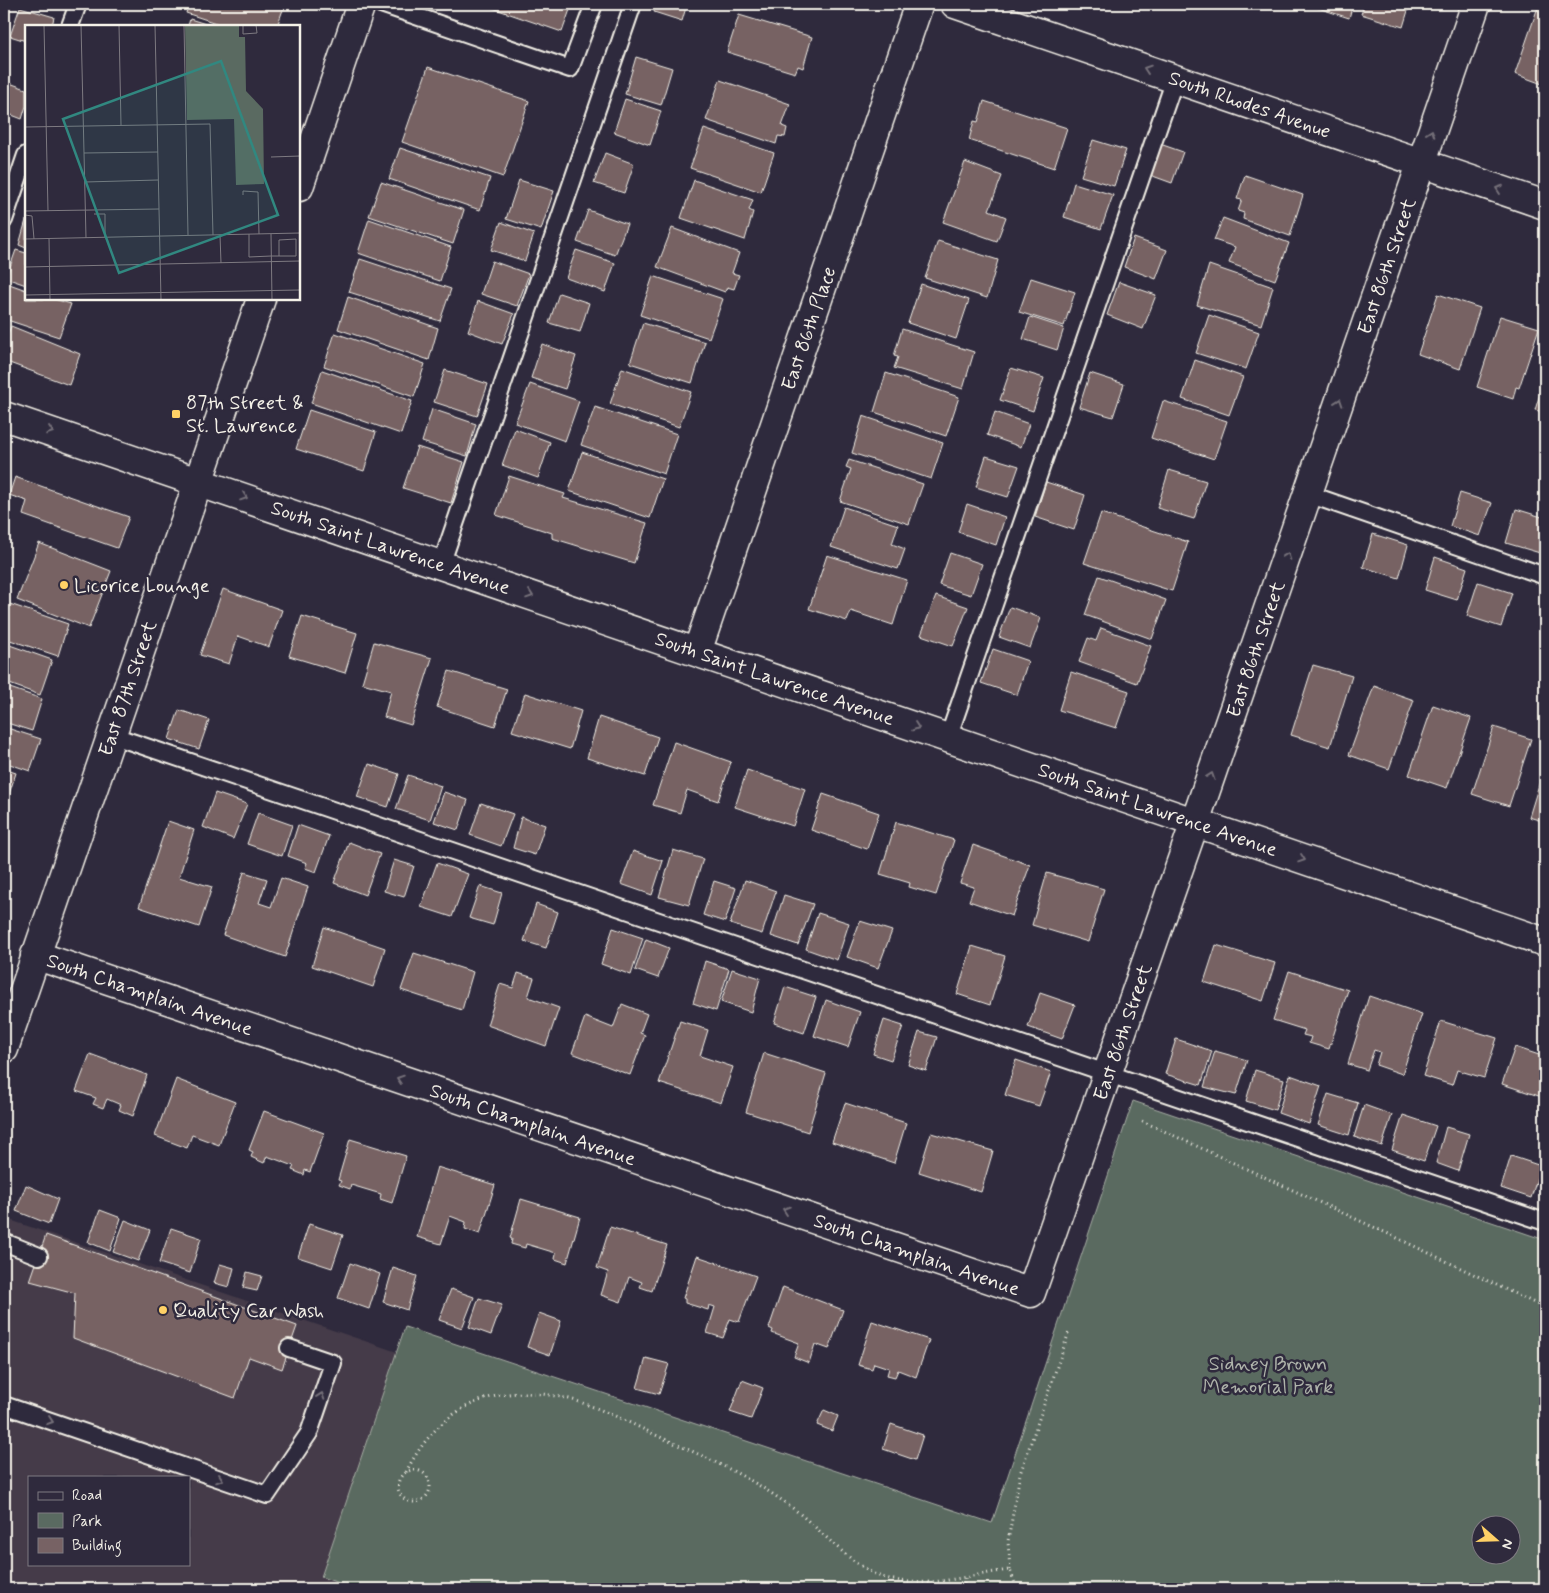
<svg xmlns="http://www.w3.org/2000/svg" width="1549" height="1593" font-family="Mynerve,sans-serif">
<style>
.built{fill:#453b49;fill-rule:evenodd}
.green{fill:#5a6a61;stroke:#a7aea4;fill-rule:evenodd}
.building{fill:#776264;stroke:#f4f1e8}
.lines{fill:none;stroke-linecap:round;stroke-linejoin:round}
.service-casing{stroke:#f4f1e8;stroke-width:20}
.minor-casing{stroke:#f4f1e8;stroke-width:31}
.secondary-casing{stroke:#f4f1e8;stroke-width:31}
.path{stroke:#f4f1e8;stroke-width:3;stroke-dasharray:1 4;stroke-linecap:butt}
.service{stroke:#2f2a3d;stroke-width:16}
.minor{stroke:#2f2a3d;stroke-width:28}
.secondary{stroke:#2f2a3d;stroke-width:28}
.oneway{stroke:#747079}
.poi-dot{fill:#ffd166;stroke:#2f2a3d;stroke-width:2}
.labels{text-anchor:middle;stroke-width:5;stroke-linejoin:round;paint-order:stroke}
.street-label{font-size:20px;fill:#f4f1e8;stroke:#2f2a3d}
.poi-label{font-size:20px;fill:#f4f1e8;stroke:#2f2a3d;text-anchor:start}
.park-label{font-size:20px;fill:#afb4ab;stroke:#2f2a3d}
.inset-road{fill:none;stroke:#7e7a81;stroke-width:1}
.view{fill:#318880;fill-opacity:0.15;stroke:#318880;stroke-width:2.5}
.inset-edge{fill:none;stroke:#f4f1e8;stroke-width:2.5}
</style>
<rect width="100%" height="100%" fill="#2f2a3d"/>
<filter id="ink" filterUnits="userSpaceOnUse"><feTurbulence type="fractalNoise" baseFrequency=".02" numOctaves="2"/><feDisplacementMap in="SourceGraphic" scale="10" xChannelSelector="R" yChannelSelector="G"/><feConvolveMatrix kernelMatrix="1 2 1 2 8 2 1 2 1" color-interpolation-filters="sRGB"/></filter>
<g filter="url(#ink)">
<path class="built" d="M4,1218l393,134 -76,225 36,12h-353zM29,1477h160v87h-160z"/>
<path class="green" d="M1133,1101l412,139v349h-1188l-36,-12 84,-250 587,196zM1482,1526h30v30h-30z"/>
<path class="building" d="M189,4h86l9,3 -7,19h-52l-39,-13z
M481,4h91l-10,28z
M656,4h31l-5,17 -28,-9z
M1306,4h47l-4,14z
M1365,4h45l-7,23 -42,-13z
M1539,4h6v81l-30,-11z
M20,7l34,10 -2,9h-26v15l-16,-5z
M739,15l73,22 -9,31 -5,-2 -3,7 -68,-21z
M190,19l22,7h-24z
M636,57l36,11 -11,37 -36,-11z
M428,67l101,34 -26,76 -101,-35z
M720,80l70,24 -8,22 5,2 -2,9 -7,-1 -2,8 -70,-24z
M4,81l22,8v17l-4,13 -18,-7z
M625,99l36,12 -11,34 -36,-13z
M984,101l83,27 -13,40 -85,-28 5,-19 4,1z
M704,129l70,24 -13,39 -71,-24z
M1093,140l33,10 -12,36 -33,-10z
M1160,144l23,8 -11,31 -22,-8z
M400,148l90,30 -10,32 -91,-31z
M605,153l29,11 -10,29 -30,-10z
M965,162l37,14 -13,34 17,7 -9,24 -54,-19z
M1245,175l58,20 -13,41 -47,-17 1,-6 -6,-2 4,-11 -5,-1z
M519,180l35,11 -13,39 -35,-11z
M694,180l59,20 -4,10 4,2 -8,28 -64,-22z
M381,182l83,28 -11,34 -84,-28z
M1074,183l39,12 -12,34 -37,-12z
M588,210l39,14 -12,31 -38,-13z
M1223,218l66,25 -14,37 -46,-17 6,-16 -21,-7z
M369,219l82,28 -11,34 -82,-28z
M26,220v28l-7,-3z
M501,222l33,12 -9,27 -34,-11z
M672,228l67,25 -7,20 7,2 -5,14 -7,-2 -2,5 -68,-25z
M1134,238l33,12 -11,29 -32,-12z
M938,241l60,19 -11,38 -62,-20z
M16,250l10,3v32l-20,-7z
M576,250l39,13 -10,29 -39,-14z
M360,259l91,30 -11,32 -91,-29z
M492,261l37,13 -12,32 -36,-12z
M1209,265l64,22 -12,38 -64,-20z
M653,276l70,23 -14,39 -69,-23z
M1031,278l44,14 -11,34 -45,-14z
M4,282l22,8v9h28l17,5 -12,33 -55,-18z
M1119,282l37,13 -13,34 -36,-14z
M921,284l48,16 -13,39 -48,-16z
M559,293l30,10 -9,29 -31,-9z
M1438,294l42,14 -20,61 -42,-15z
M348,297l90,31 -9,32 -91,-31z
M478,301l36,13 -12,30 -34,-13z
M1209,315l50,17 -13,37 -50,-16z
M1500,316l39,12 -20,60 -3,-1 -3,12 -36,-12z
M1030,317l34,11 -7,22 -34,-11z
M643,323l62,19 -13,41 -62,-20z
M11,326l69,28 -11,31 -65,-24v-26l3,1z
M902,329l72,23 -11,37 -69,-21 4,-11 -4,-1z
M335,333l90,31 -11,33 -90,-31z
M542,344l34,12 -11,33 -34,-11z
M1195,360l48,17 -14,38 -47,-16z
M622,368l69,24 -12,35 -69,-23z
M1011,368l33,10 -11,33 -33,-11z
M322,370l90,31 -11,33 -90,-31z
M445,370l43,14 -11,32 -43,-14z
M886,373l73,24 -13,39 -72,-24z
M1090,373l34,11 -11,33 -34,-10z
M1545,378v35l-10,-3z
M530,384l49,17 -14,40 -50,-18z
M1163,401l64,20 -13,38 -63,-21z
M595,407l82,27 -13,40 -83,-29z
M432,409l44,15 -9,32 -45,-14z
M309,410l67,22 -12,39 -68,-22z
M995,412l34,12 -8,23 -34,-12z
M863,416l80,27 -12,36 -79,-26z
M515,429l35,13 -12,36 -36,-13z
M417,447l47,15 -13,41 -48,-15z
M582,452l81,27 -13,39 -81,-27z
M986,456l33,10 -11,31 -32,-10z
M849,460l74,24 -14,40 -69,-23 11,-32 -5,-2z
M1169,470l37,11 -12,38 -37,-11z
M509,476l56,18 -2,4 84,25 -13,40 -82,-25v-5l-56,-18z
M15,477l114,40 -12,31 -94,-33 4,-14 -18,-6z
M1046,482l39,13 -11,35 -39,-13z
M1460,493l32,10 -12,33 -30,-10z
M967,504l38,13 -9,28 -38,-13z
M844,507l54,18 -6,19 13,5 -7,20 -67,-22z
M1516,509l29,9v18l-5,17 -34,-10z
M1101,513l87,29 -16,49 -88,-28z
M1373,534l35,11 -9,33 -36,-11z
M39,543l72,28 -22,57 -72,-28z
M950,553l32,11 -11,31 -32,-10z
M827,555l80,25 -14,45 -42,-14 -4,10 -38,-12z
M1435,557l32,11 -10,32 -32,-10z
M1099,576l67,24 -14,39 -67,-24z
M1478,582l34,11 -11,34 -34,-11z
M223,589l59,21 -13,37 -31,-11 -9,28 -29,-9z
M936,596l32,11 -15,39 -32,-11z
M4,602l64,22 -10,32 -54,-18z
M1010,607l31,11 -11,30 -31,-11z
M302,616l55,17 -12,40 -56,-17z
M1101,628l50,18 -14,37 -58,-21 9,-24 8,3z
M374,642l58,16 -21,67 -27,-8 7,-26 -29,-8z
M4,643l48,17 -12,35 -36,-13z
M993,649l35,12 -11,34 -36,-12z
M1313,665l39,11 -22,71 -39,-12z
M449,671l58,18 -12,37 -58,-19z
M1071,672l58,19 -13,37 -57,-18z
M4,686l38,13 -10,32 -28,-9z
M1374,686l40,14 -25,69 -40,-14z
M525,693l56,18 -11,38 -58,-18z
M1433,705l38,13 -24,70 -38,-13z
M179,710l30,10 -10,29 -30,-10z
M599,717l59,20 -13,39 -58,-18z
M4,727l37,12 -11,32 -26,-9z
M1494,727l37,12 -22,67 -37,-12z
M674,742l57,20 -13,39 -31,-11 -7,23 -27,-8z
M369,764l30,10 -11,33 -31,-10z
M1545,765v57l-16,-5z
M4,769l12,4 -10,30 -2,-1z
M747,770l58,19 -12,37 -58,-19z
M408,775l33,11 -11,34 -34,-11z
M444,792l24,8 -10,30 -24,-8z
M215,793l32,11 -14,35 -30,-12z
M823,794l56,19 -12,36 -56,-19z
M481,803l32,11 -12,32 -31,-11z
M258,813l34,12 -10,31 -35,-12z
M521,817l24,8 -10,30 -22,-7z
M168,821l26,9 -15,47 33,10 -13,40 -60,-20z
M896,822l58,18 -18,55 -27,-8 1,-4 -30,-9z
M298,825l31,11 -13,36 -11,-4 2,-5 -19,-7z
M349,842l31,12 -15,41 -31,-12z
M973,845l57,20 -18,51 -43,-15 5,-14 -14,-4z
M673,850l30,9 -14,46 -30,-8z
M633,851l30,10 -11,34 -31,-11z
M394,860l20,6 -10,31 -20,-6z
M437,863l31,11 -16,43 -31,-10z
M244,872l23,7 -8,24 12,4 10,-29 27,9 -23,70 -62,-22z
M1047,873l57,16 -16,53 -56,-17z
M745,880l31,11 -14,43 -32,-10z
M714,881l22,7 -11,34 -22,-7z
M480,886l22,7 -9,32 -24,-7z
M784,895l29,9 -15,41 -27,-9z
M536,904l22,8 -12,36 -22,-7z
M818,913l31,10 -12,37 -31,-11z
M860,921l32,10 -14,37 -31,-11z
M324,927l61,21 -12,39 -61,-21z
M613,928l30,10 -12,37 -30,-11z
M646,939l23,9 -11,30 -23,-8z
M1216,945l59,18 -12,38 -59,-19z
M972,946l33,10 -15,49 -33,-11z
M414,953l59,19 -11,38 -61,-20z
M705,961l24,8 -13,42 -23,-8z
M732,969l28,9 -9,34 -30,-10z
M1289,971l59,19 -19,59 -20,-6 2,-6 -8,-2 2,-5 -32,-10z
M518,973l16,5 -6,19 31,11 -13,38 -59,-21 13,-41 13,4z
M785,987l31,10 -12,36 -30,-10z
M1040,993l35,12 -13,34 -34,-12z
M1369,996l53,18 -20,60 -26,-9 4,-13 -6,-2 -7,20 -19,-6z
M826,1000l34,12 -12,35 -34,-11z
M622,1004l25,10 -7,19 5,2 -15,40 -58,-22 13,-36 28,11z
M884,1020l19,6 -12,34 -18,-6z
M680,1021l28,9 -8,26 33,11 -12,36 -62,-20z
M1441,1021l56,17 -13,40 -27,-8 -5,15 -29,-9z
M919,1032l18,5 -11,34 -18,-6z
M1176,1039l36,12 -11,34 -36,-11z
M1515,1047l30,10v41l-43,-14z
M1215,1051l32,9 -11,35 -32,-8z
M764,1053l62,20 -18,59 -62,-20z
M90,1054l57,21 -14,41 -14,-6 2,-5 -14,-6 -4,9 -10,-4 3,-6 -20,-7z
M1016,1060l35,12 -12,34 -34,-11z
M1255,1070l29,9 -9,31 -29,-9z
M1290,1075l31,11 -12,38 -31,-11z
M176,1079l59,23 -16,43 -27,-10 -5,13 -32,-12z
M1328,1094l30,9 -9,32 -31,-10z
M845,1103l61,20 -12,40 -62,-21z
M1364,1105l28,10 -10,31 -28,-9z
M264,1111l60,22 -14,39 -5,-2 -1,5 -12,-5 2,-4 -27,-10 -3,7 -13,-6 2,-5 -4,-2z
M1403,1115l33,11 -12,35 -32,-11z
M1446,1127l23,7 -11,37 -22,-8z
M931,1133l62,18 -12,41 -62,-20z
M350,1139l56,17 -14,47 -12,-4 1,-5 -30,-9 -1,4 -11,-4 2,-4 -3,-1z
M1511,1156l30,10 -10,32 -30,-10z
M437,1167l58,18 -15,49 -15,-5 1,-7 -16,-6 -9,28 -24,-7z
M26,1185l32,14 -9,25 -33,-13z
M521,1199l59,18 -13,46 -12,-4 1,-6 -30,-9 -1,4 -14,-4 1,-5 -2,-1z
M100,1210l21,8 -11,33 -22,-9z
M125,1220l25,10 -12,31 -25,-9z
M309,1224l34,11 -11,33 -34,-11z
M610,1227l57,18 -15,46 -12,-4 2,-5 -13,-5 -8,25 -20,-7 7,-23 -11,-4z
M171,1228l30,10 -11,35 -31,-10z
M46,1235l251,91 -15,43 -33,-12 -14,41 -162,-60 2,-45 -45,-12z
M697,1256l59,20 -17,46 -9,-3 -7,19 -16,-5 8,-26 -6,-2 -1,5 -23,-7v-4l-2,-1z
M350,1263l30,11 -11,35 -31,-11z
M220,1264l14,4 -5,19 -15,-4z
M393,1268l24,8 -10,34 -24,-8z
M247,1272l15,4 -5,15 -14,-3z
M783,1287l60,23 -14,39 -14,-5 -6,19 -15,-6 5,-14 -27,-10 1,-3 -4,-2z
M451,1289l23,8 -12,31 -23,-8z
M479,1298l23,7 -11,30 -22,-8z
M539,1313l22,8 -11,34 -23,-8z
M872,1321l57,19 -13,37 -18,-7 -3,7 -8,-2 2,-7 -15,-5 -2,6 -14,-4z
M646,1358l23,6 -10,30 -22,-6z
M742,1380l21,8 -12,31 -21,-7z
M824,1410l14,6 -6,15 -15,-6z
M891,1424l32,11 -8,25 -32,-11z"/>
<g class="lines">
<defs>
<path id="service" d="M381,4l189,65 24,-65
M70,26l8,-22
M4,220l22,-65
M1308,494l237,82
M441,565l192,-561
M111,735l1434,487
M948,738l227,-659
M4,1242l35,14
M4,1405l263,90 42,-62 24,-70 -44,-15"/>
<path id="minor" d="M955,4l590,201
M4,416l1541,526
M697,652l222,-648
M35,955l996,338 164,-471 281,-818"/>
<path id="secondary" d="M299,187l62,-183
M4,1049l257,-750"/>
</defs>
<use href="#service" class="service-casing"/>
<use href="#minor" class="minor-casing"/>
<use href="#secondary" class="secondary-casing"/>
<path class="path" d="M1142,1121l251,115 152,72
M398 1486a16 16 0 1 1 32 0a16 16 0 1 1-32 0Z
M406,1472c35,-69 93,-92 167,-72 30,9 59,24 87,37 43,19 89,39 127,67 27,19 48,45 76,63 5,3 10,7 16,9 45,15 86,-1 131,-6l7,19
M1010,1570l-2,-29 12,-67 49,-142
M963,1589l3,-12"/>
<use href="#service" class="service"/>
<use href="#minor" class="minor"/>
<use href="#secondary" class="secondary"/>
</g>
<defs><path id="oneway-chevron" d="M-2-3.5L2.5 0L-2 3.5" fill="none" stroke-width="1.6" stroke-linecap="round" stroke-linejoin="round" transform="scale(1.25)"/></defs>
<g class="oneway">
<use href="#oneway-chevron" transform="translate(1147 69) rotate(-161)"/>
<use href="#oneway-chevron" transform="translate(1431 133) rotate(-71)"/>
<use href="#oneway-chevron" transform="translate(1499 189) rotate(-161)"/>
<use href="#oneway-chevron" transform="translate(1339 402) rotate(-71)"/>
<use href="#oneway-chevron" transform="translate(50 431) rotate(19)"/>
<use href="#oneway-chevron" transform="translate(244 497) rotate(19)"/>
<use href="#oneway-chevron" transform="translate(1287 556) rotate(-71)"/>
<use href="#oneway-chevron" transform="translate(530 595) rotate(19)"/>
<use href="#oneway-chevron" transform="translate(916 727) rotate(19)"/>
<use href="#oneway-chevron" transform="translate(1211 776) rotate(-71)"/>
<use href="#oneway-chevron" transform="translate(1302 859) rotate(19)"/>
<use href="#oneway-chevron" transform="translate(400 1079) rotate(-161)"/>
<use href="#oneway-chevron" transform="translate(786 1210) rotate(-161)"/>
<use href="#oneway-chevron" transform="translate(321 1396) rotate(-71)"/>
<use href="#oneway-chevron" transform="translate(50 1421) rotate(19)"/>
<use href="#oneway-chevron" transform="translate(220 1479) rotate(19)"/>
</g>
</g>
<g class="poi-dot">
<rect x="171" y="409" width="10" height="10" rx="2.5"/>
<circle cx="64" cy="585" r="5"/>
<circle cx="163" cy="1310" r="5"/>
</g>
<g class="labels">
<g class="street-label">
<text transform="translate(1250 104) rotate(19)" y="7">South Rhodes Avenue</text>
<text transform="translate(1386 266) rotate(-71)" y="7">East 86th Street</text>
<text transform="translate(808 328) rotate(-71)" y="7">East 86th Place</text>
<text transform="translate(391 547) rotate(19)" y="7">South Saint Lawrence Avenue</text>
<text transform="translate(1255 649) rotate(-71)" y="7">East 86th Street</text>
<text transform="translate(775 678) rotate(19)" y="7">South Saint Lawrence Avenue</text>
<text transform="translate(127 688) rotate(-71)" y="7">East 87th Street</text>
<text transform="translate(1158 809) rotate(19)" y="7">South Saint Lawrence Avenue</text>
<text transform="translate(150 994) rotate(19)" y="7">South Champlain Avenue</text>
<text transform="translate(1122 1032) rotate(-71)" y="7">East 86th Street</text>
<text transform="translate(533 1124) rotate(19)" y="7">South Champlain Avenue</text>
<text transform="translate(917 1254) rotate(19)" y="7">South Champlain Avenue</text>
</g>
<g class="poi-label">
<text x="186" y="409">87th Street &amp;<tspan x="186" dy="23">St. Lawrence</tspan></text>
<text x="74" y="592">Licorice Lounge</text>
<text x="173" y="1317">Quality Car Wash</text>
</g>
<g class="park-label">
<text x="1268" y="1370">Sidney Brown<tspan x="1268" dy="23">Memorial Park</tspan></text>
</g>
</g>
<g transform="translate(25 25)">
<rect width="275" height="275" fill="#2f2a3d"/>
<path d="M160,0h54v12h6l1,54 17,18 1,75 -28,1 -2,-66 -47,1z" fill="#5a6a61"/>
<path class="inset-road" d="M19,0l4,186M56,0l5,213M94,0l2,100M130,0l6,275M159,0l4,210M218,0v9l14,-1 -1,-8M0,102l185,-3 3,111M59,128l74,-1M246,132l29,-1M60,157l73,-2M218,170v-4l15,1 1,42M0,186l134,-2M69,189h11v23M0,190l7,1 2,23M224,209v23l22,-1h25v-17l-17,1v16M246,209l1,66M195,210l1,28M24,213l1,62M0,214l275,-6M0,242l275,-6M0,270l275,-5"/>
<path class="view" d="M196,36l57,154 -159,58 -56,-154z"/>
<rect width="275" height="275" class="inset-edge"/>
</g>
<rect width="1549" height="1593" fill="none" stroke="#2f2a3d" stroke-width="20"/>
<rect x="10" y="10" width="1529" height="1573" fill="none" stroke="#f4f1e8" stroke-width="2" filter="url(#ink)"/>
<rect x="28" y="1476" width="162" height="90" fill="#2f2a3d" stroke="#7e7a81"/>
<rect x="38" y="1492" width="25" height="8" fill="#2f2a3d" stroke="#7e7a81"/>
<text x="72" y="1500" font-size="15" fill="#f4f1e8">Road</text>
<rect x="38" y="1513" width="25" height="15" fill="#5a6a61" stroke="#7e7a81"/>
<text x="72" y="1526" font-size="15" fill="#f4f1e8">Park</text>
<rect x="38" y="1538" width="25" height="15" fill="#776264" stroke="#7e7a81"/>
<text x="72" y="1550" font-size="15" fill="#f4f1e8">Building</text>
<g transform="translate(1496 1540) rotate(110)"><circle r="24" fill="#2f2a3d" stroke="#7e7a81"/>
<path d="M0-4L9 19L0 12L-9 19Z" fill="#ffd166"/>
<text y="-8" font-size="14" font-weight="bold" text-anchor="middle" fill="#f4f1e8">N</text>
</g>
</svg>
